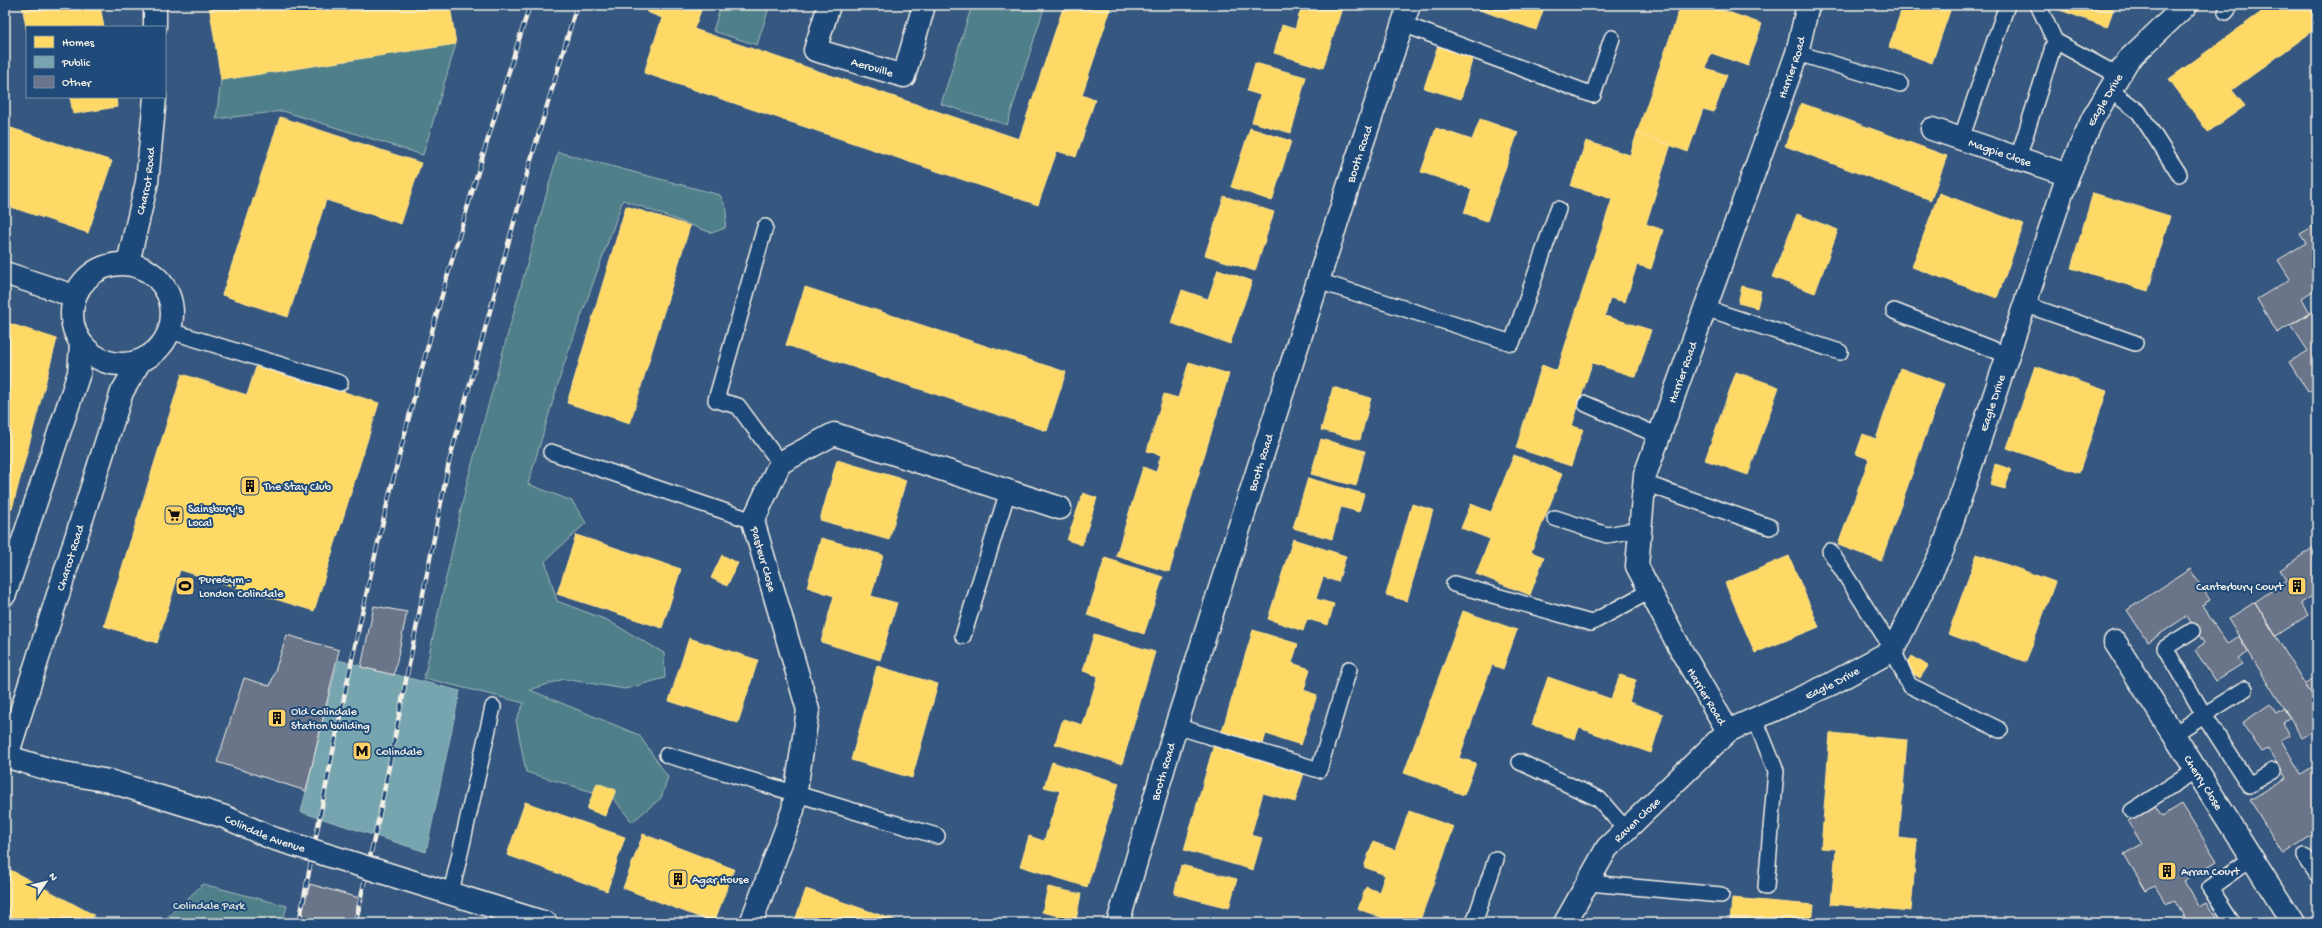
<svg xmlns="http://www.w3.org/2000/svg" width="2322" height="928" font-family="'Gochi Hand',sans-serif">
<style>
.green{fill:#50808a;stroke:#a2b8b9}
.homes{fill:#ffd966;stroke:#fce08d}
.public{fill:#76a5af;stroke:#9cbcc0}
.building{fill:#6a748a;stroke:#f4f1e8}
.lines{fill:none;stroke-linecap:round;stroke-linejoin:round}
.service-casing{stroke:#f4f1e8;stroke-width:18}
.minor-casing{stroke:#f4f1e8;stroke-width:25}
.tertiary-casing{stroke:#f4f1e8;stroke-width:25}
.service{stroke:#1f4a7a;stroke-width:15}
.minor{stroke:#1f4a7a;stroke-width:22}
.tertiary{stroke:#1f4a7a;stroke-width:22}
.rail-casing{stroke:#f4f1e8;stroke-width:4.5}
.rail{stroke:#1f4a7a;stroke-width:3;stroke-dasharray:9;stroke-linecap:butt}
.tertiary-bridge-casing{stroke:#f4f1e8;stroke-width:25;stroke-linecap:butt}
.tertiary-bridge{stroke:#1f4a7a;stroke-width:22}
.labels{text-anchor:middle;stroke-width:4;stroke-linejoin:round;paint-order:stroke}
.street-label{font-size:12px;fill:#f4f1e8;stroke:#1f4a7a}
.poi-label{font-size:12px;fill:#f4f1e8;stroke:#1f4a7a;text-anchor:start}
.park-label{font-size:12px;fill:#dbe0da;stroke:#1f4a7a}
</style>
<rect width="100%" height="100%" fill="#36577f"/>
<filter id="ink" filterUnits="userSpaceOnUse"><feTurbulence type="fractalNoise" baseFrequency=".025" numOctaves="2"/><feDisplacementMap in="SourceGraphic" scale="8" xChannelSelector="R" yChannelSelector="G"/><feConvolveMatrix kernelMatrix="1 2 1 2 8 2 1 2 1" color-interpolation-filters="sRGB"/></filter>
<g filter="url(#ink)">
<path class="green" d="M721,5h49l-13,40 -44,-14z
M972,5h73l-38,120 -66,-21z
M456,44l-33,111 -140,-44 -67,8 5,-39z
M558,152l162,43 7,15 -2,18 -13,5 -89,-33 -59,164 -36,120 44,17 14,22 -41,38 12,40 50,19 57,33 1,25 -40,11 -61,-10 -34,11 109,45 29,42 -7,21 -29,24 -19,-24 -87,-26 -10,-52 8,-17 -100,-25 43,-196z
M203,884l84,22 -5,17h-121z"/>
<path class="homes" d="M22,5h78l4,22h-77v6z
M209,5h241l6,39 -235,36z
M649,5h54l-9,24 325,110 45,-134h48l-30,90 13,5 -19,57 -19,-6 -19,54 -394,-132 18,-55 -15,-6z
M1302,5h29l11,3 -19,60 -49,-15 8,-28 13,4z
M1466,5h79l-9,25z
M1681,5h37l-1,3 45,16 -14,42 -37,-13 -5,15 21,7 -13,37 -11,-3 -15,43 -51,-19z
M1903,5h49l-20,58 -43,-16z
M2046,5h69l-8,22z
M2271,5h46v23l-85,62 13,16 -37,26 -39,-53z
M1438,45l35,12 -12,42 -37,-11z
M1255,63l51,14 -15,56 -39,-11 8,-27 -13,-4z
M70,97h46l1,10 -44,7z
M1801,103l146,53 -16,44 -146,-54z
M280,117l141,46 -20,61 -75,-24 -38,117 -66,-22z
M1480,119l38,13 -31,89 -23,-8 8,-24 -51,-17 15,-44 36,12z
M5,126l107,35 -24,72 -83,-28z
M1250,128l41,13 -19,60 -41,-14z
M1637,133l34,11 -25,80 17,6 -12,39 -14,-4 -12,37 -15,-4 -5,18 46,14 -15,47 -44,-14 -20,63 11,3 -12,37 -55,-18 26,-83 15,6 55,-172 -41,-13 15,-45 44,14z
M1939,193l85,31 -27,74 -85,-31z
M2093,193l77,23 -22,75 -77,-23z
M1224,196l50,16 -19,59 -50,-16z
M626,206l64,20 -60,197 -63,-20z
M1797,214l41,16 -23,63 -43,-16z
M1218,269l34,12 -22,63 -59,-21 11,-33 26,9z
M1742,286l19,5 -4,17 -19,-5z
M805,287l261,85 -19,59 -261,-86z
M5,322l52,17 -45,170 -7,-2z
M1189,362l40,12 -60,198 -53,-16 27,-89 13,5 5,-17 -14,-4 17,-57 14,4z
M257,364l122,39 -65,208 -134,-41 -23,73 -53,-17 78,-252 65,21z
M2035,366l72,25 -28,82 -72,-25z
M1900,368l44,16 -63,177 -43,-16 31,-86 -13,-5 7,-20 13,5z
M1736,372l43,15 -31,88 -43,-15z
M1333,387l38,11 -11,42 -39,-10z
M1321,439l44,12 -9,35 -45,-12z
M1514,455l48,19 -31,78 13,5 -14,38 -54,-21 14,-35 -29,-11 10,-24 20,8z
M837,460l69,20 -17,60 -69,-20z
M1995,464l16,5 -6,20 -15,-4z
M1308,478l56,16 -5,18 -18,-5 -9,32 -39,-11z
M1083,493l14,5 -15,47 -15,-5z
M1412,504l21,6 -26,91 -21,-6z
M576,535l105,34 -19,59 -105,-34z
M821,538l62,17 -12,41 26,7 -17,57 -59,-18 13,-46 -27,-9z
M1293,539l53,17 -8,26 -15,-5 -7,22 18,5 -6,21 -21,-6 -4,12 -35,-12z
M1977,554l78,28 -29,80 -78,-28z
M722,555l16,8 -11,23 -16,-8z
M1789,556l30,71 -64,26 -30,-70z
M1105,558l58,19 -19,57 -57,-19z
M1463,611l54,19 -14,39 -11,-4 -33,93 17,5 -12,32 -60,-22z
M1253,630l45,14 -6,19 18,6 -6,21 13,5 -16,50 -35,-11 -4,13 -41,-13z
M1094,634l61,18 -33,112 -67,-20 8,-25 20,6 15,-49 -15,-5z
M689,638l69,22 -20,63 -69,-22z
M1912,656l16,10 -8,12 -16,-10z
M877,666l61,18 -26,94 -61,-18z
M1620,675l16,5 -7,22 34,12 -12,39 -72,-25 -4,11 -43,-14 16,-48 63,22z
M1830,733l77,7 -8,98 18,2 -6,71 -80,-7 5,-55 -15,-1z
M1214,744l91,26 -10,32 -32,-9 -12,42 11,3 -9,32 -69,-20z
M1052,762l67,21 -32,104 -67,-21 9,-30 15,5 16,-50 -16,-4z
M597,783l19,7 -11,26 -18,-7z
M525,802l100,35 -18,54 -100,-36z
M1409,811l45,16 -35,96h-22l-39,-14 8,-22 13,5 6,-17 -21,-8 9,-25 22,8z
M643,834l91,35 -20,54 -91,-35z
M1181,865l56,14 -8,29 -55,-14z
M5,867l89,48 -4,8h-85z
M1048,887l33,7 -5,26 -34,-8z
M806,889l97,34h-109z
M1732,898l82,7 -2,18h-82z"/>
<path class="public" d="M338,660l122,31 -34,161 -125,-40z"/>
<path class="building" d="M2317,224v64l-15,10 8,15 -33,20 -20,-34 33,-20 -12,-19 28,-17 -6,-9z
M2317,309v78l-9,5 -19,-30 19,-11 -17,-26z
M2317,545v48l-16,10 7,12 -32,21 -21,-34 32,-22 -7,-10z
M2190,569l20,31 -8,5 25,39 12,-8 10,16 -11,7 4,5 -27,17 -20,-31 9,-7 -17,-27 -39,26 -21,-32z
M2255,602l62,102v25l-15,9 -74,-119z
M374,606l33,6 -13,63 -33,-8z
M287,635l52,15 -33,141 -89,-29 27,-84 26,8z
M2317,676v28l-12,-20z
M2270,704l6,9 8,-5 6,10 -7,5 7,12 -9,5 20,34 11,-7 5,9v56l-34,22 -33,-54 36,-22 -18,-29 -6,3 -20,-29z
M2182,804l35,57 -33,20 15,25 7,-4 13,21h-31l-14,-23 -8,4 -11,-18 -9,5 -22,-37 18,-10 -14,-22 27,-16 7,10z
M310,884l53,15 -6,24h-58z"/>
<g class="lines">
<defs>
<path id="service" d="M2038,5l17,36 64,35
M2226,12l5,-7
M1403,24l190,71 19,-57
M1797,53l103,31
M2110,90l29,22 40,62
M1961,139l46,-134
M2018,158l37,-117
M765,227l-49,173 22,6 42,57
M1318,281l194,62 46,-134
M2024,304l111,39
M1705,308l135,44
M1894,311l113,44
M170,331l170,52
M1586,404l73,32
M551,452l202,69
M1644,483l126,44
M1555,518l52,17 33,-6
M1830,551l63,99 16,35 91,45
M1454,584l137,39 59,-32
M2192,631l-27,17 39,67 45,70 24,-14
M963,636l45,-145
M1755,719l21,52 -10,116
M1176,726l143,44 30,-101
M2174,734l71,-45
M667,755l270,81
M1520,762l79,37 27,31
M2132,811l64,-41
M2305,856l12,18
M1589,883l132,12
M451,893l42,-186
M1474,923l22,-64
M2233,923l-23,-35 42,-30"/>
<g id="minor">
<path id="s1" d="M829,5l-14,45 89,26 20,-71"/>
<path d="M155,27v-22"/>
<path id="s2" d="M1932,129l136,46"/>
<path id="s3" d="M128,263l19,-81 8,-85"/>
<circle cx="122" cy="314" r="50"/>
<path d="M5,273l69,23"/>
<path d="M5,594l74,-221 2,-29"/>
<path id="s4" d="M2115,642l178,281"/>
<path id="s5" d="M1728,731l-46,-79 -45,-86 8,-91 152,-422 11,-48"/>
<path id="s6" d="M7,756l115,-364 18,-31"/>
<path d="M751,923l42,-113 15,-100 -55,-189 27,-58 54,-29 226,74"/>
<path id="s7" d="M1565,923l42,-75 121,-117 103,-47 62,-34 50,-101 125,-374 25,-57 35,-58 58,-55"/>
</g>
<g id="tertiary">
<path id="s8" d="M5,756l53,16 51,9 116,36 47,21 36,11"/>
<path d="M407,880l139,43"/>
<path id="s9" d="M1118,923l58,-197 180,-564 53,-157"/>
</g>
</defs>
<use href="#service" class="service-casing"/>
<use href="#minor" class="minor-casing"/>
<use href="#tertiary" class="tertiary-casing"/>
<use href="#service" class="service"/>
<use href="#minor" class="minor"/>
<use href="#tertiary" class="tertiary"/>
<defs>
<path id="rail" d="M299,923c23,-118 46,-237 73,-354 43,-190 98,-378 158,-564
M355,923l24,-106 70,-355 81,-299 47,-158"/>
</defs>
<use href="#rail" class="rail-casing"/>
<use href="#rail" class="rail"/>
<defs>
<path id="tertiary-bridge" d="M308,849l99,31"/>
</defs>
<use href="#tertiary-bridge" class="tertiary-bridge-casing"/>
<use href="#tertiary-bridge" class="tertiary-bridge"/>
</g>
</g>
<defs>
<symbol id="building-square" viewBox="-11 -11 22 22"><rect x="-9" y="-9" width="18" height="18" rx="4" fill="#ffd166" stroke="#1f4a7a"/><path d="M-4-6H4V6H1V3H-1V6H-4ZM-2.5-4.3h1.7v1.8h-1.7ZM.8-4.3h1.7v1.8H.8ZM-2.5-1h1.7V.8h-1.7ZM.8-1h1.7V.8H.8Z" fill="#111"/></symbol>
<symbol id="supermarket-square" viewBox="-11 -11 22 22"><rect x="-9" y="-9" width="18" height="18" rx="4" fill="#ffd166" stroke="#1f4a7a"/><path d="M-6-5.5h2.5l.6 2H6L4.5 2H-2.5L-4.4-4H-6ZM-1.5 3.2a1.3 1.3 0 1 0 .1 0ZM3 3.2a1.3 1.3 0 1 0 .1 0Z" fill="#111"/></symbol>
<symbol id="stadium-square" viewBox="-11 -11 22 22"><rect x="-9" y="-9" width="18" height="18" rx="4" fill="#ffd166" stroke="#1f4a7a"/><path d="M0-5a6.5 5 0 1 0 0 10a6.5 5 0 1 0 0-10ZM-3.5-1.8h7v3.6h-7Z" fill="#111"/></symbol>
<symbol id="metro-square" viewBox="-11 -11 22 22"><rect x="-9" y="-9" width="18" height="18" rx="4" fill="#ffd166" stroke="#1f4a7a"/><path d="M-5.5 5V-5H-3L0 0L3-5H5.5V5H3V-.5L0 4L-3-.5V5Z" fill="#111"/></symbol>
</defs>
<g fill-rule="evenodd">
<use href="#building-square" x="239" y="475" width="22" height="22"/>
<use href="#supermarket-square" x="163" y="504" width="22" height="22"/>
<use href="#stadium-square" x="174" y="575" width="22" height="22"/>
<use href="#building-square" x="2286" y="575" width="22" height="22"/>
<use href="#building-square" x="266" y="707" width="22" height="22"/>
<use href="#metro-square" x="351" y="740" width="22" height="22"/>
<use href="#building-square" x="2156" y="860" width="22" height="22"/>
<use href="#building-square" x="667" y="868" width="22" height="22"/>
</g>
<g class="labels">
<g class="street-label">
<text dy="4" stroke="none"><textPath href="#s1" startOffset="107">Aeroville</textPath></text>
<text dy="4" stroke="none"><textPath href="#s5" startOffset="713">Harrier Road</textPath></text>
<text dy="4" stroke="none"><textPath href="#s7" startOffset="1029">Eagle Drive</textPath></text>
<text dy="4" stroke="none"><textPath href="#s2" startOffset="72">Magpie Close</textPath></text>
<text dy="4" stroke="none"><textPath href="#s9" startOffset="806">Booth Road</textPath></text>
<text dy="4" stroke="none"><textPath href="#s3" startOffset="84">Charcot Road</textPath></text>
<text dy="4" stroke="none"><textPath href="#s5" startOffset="389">Harrier Road</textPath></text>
<text dy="4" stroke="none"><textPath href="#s7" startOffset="705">Eagle Drive</textPath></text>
<text dy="4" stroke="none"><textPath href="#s9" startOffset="482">Booth Road</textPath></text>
<text dy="4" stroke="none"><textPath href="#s6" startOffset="208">Charcot Road</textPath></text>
<text transform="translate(764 559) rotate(74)" y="4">Pasteur Close</text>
<text dy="4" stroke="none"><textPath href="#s7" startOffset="369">Eagle Drive</textPath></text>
<text transform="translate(1707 696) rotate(59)" y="4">Harrier Road</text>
<text dy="4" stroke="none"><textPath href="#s9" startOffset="158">Booth Road</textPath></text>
<text dy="4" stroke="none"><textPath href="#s4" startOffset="166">Cherry Close</textPath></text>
<text dy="4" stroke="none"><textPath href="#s7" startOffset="127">Raven Close</textPath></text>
<text dy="4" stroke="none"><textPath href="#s8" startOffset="272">Colindale Avenue</textPath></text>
</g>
<g class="poi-label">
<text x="264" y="490">The Stay Club</text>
<text x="188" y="512">Sainsbury's<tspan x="188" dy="14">Local</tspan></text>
<text x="199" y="583">PureGym -<tspan x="199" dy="14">London Colindale</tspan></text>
<text x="2283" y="590" text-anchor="end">Canterbury Court</text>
<text x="291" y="715">Old Colindale<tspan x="291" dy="14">Station building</tspan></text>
<text x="376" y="755">Colindale</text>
<text x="2181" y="875">Arran Court</text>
<text x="692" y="883">Agar House</text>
</g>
<g class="park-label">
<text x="209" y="909">Colindale Park</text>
</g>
</g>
<rect width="2322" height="928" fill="none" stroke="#1f4a7a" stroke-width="20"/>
<rect x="10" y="10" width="2302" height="908" fill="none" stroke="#f4f1e8" stroke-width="1.5" filter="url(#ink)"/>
<rect x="26" y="26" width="140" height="72" fill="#1f4a7a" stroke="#748da6"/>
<rect x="34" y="36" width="20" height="12" fill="#ffd966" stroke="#748da6"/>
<text x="62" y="46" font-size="12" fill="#f4f1e8">Homes</text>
<rect x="34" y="56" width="20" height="12" fill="#76a5af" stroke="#748da6"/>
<text x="62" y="66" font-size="12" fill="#f4f1e8">Public</text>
<rect x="34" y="76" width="20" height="12" fill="#6a748a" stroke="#748da6"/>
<text x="62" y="86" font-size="12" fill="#f4f1e8">Other</text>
<g transform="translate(46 882) rotate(55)" stroke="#1f4a7a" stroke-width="3" paint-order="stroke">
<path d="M0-3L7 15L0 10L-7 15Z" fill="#f4f1e8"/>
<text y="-6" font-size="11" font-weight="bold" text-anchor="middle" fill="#f4f1e8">N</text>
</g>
</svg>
